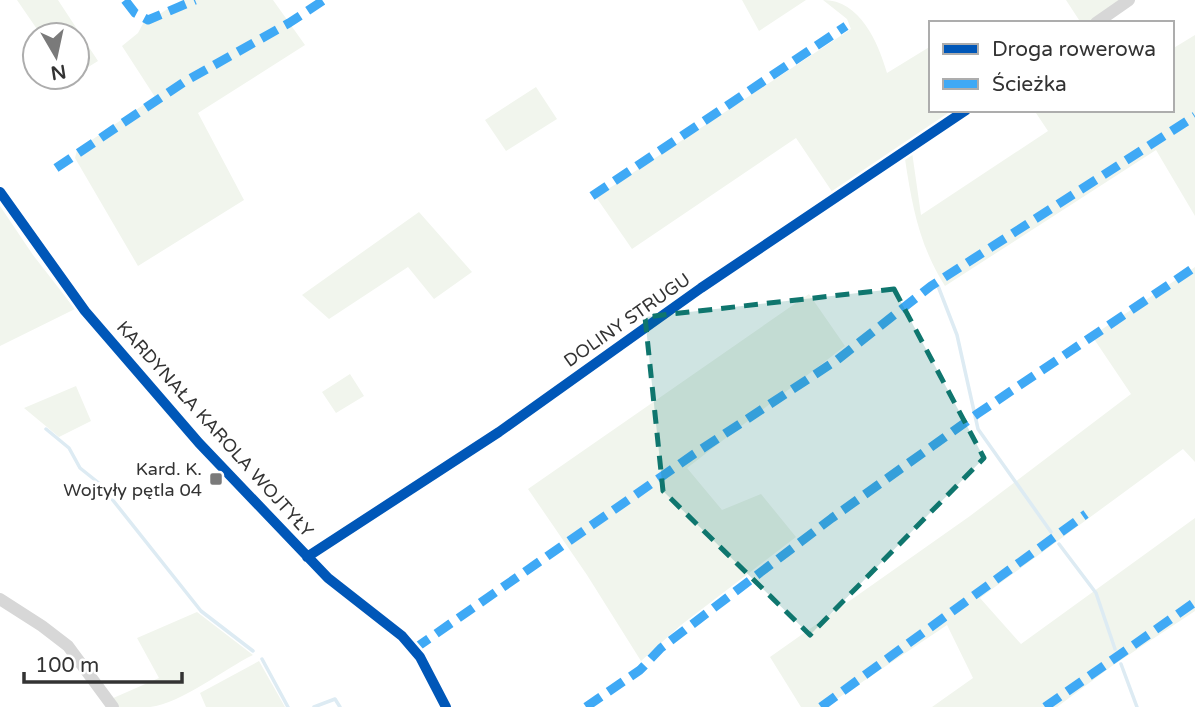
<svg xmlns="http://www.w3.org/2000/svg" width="1195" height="707" font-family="'Varela Round',sans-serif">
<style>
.green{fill:#f1f5ed}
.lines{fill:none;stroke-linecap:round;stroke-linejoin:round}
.stream{stroke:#ddebf3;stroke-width:3.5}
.minor{stroke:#d7d7d7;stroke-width:12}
.quiet{stroke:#3fa9f5;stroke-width:9;stroke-dasharray:18 9;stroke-linecap:butt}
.cycleway-casing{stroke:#fff;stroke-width:15}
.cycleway{stroke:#0057b8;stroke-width:10}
.marked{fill:#0f766e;fill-opacity:0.2;stroke:#0f766e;stroke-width:5;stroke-dasharray:14 9;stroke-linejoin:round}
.poi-dot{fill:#7a7a7a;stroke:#fff;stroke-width:2.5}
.labels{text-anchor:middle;stroke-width:7;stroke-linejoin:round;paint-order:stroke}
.street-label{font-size:18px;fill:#333;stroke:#fff}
.poi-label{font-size:18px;fill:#333;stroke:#fff;text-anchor:end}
</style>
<rect width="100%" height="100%" fill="#fff"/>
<path class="green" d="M17,0h41l40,61 -21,13v-39h-36z
M182,0h91l32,45 -107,68 46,87 -106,66 -63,-108 2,-8 78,-53 -33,-51 16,-13 9,-17 11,-1z
M742,0h64l-47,31z
M823,0c37,0 55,42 64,73l44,-27v64h25l-121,86 -39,-58 -164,111 -36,-52 255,-168 -4,-10z
M1066,0h55l-32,23h-8z
M1195,35v181l-39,-66 -211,136c-26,-41 -33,-81 -40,-127l7,-7 9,63 127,-84 -14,-21h138v-61z
M536,87l21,32 -51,32 -21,-31z
M0,206l33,49 42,54 -75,37z
M419,212l53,60 -38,27 -26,-32 -79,52 -27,-24z
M1195,267v195l-12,-13 -203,149 41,46 174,-126v93l-83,55 -55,41h-125l41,-29 -26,-53 -122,82h-24l-31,-50 200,-141 161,-122 -39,-58z
M809,294l36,52 -158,122 35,42 39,-16 35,43 -115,88 -40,36 -54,-86 -59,-86z
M350,374l14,22 -28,17 -14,-21z
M76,386l15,35 -32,16 -35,-29z
M197,612l56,43c-29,14 -71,48 -103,52 -11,0 -22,0 -33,0l-6,-8 48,-21 -22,-40z
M259,661l26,46h-79l-6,-14z"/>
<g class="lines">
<path class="stream" d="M938,286l19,49 21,94 73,103
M46,429l23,19 11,20 20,16 101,127 52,40
M1059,544l37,49 19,56
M262,659l26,48
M1121,664l16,43
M314,707l21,-8 5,8"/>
<path class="minor" d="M1096,23l33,-23
M0,192l85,119 114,132 129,135 74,58 18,21 26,50
M307,557l192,-125 202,-144 265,-178
M0,599l42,27 26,20 45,61"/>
<path class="quiet" d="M125,0l10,13 13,7 47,-20
M56,168l128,-86 105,-59 35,-23
M592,196l254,-170
M414,649l280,-195 143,-94 94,-74 264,-170
M586,707l54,-37 21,-22 171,-130 145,-104 218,-147
M821,707l265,-193
M1045,707l150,-105"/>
<defs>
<path id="cycleway" d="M0,192l85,119 114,132 129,135 74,58 18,21 26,50
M307,557l192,-125 202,-144 265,-178"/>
</defs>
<use href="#cycleway" class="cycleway-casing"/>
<use href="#cycleway" class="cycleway"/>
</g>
<path class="marked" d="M894,289l90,169 -174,177 -147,-144 -18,-174z"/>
<rect class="poi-dot" x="209" y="472" width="14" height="14" rx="3.5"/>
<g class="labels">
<g class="street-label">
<text transform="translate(627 320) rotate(-35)" y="6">DOLINY STRUGU</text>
<text transform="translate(215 429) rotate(48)" y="6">KARDYNAŁA KAROLA WOJTYŁY</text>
</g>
<g class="poi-label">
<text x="202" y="475">Kard. K.<tspan x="202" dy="21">Wojtyły pętla 04</tspan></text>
</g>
</g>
<rect x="929" y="21" width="245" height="91" fill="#ffffff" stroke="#adadad" stroke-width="2"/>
<rect x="943" y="44" width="35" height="10" fill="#0057b8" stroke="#adadad" stroke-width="2"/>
<text x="992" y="56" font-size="21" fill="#333333">Droga rowerowa</text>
<rect x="943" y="79" width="35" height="10" fill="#3fa9f5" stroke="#adadad" stroke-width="2"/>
<text x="992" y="91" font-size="21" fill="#333333">Ścieżka</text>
<g transform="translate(56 56) rotate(171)"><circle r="33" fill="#ffffff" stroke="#adadad" stroke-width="2"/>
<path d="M0-5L12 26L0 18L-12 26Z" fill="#7a7a7a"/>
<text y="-10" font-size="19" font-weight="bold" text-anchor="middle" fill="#333333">N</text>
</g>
<path d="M24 672v10h158v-10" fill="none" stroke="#333333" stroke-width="3.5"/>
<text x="35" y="672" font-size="21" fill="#333333" stroke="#ffffff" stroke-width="5" paint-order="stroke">100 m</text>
</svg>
